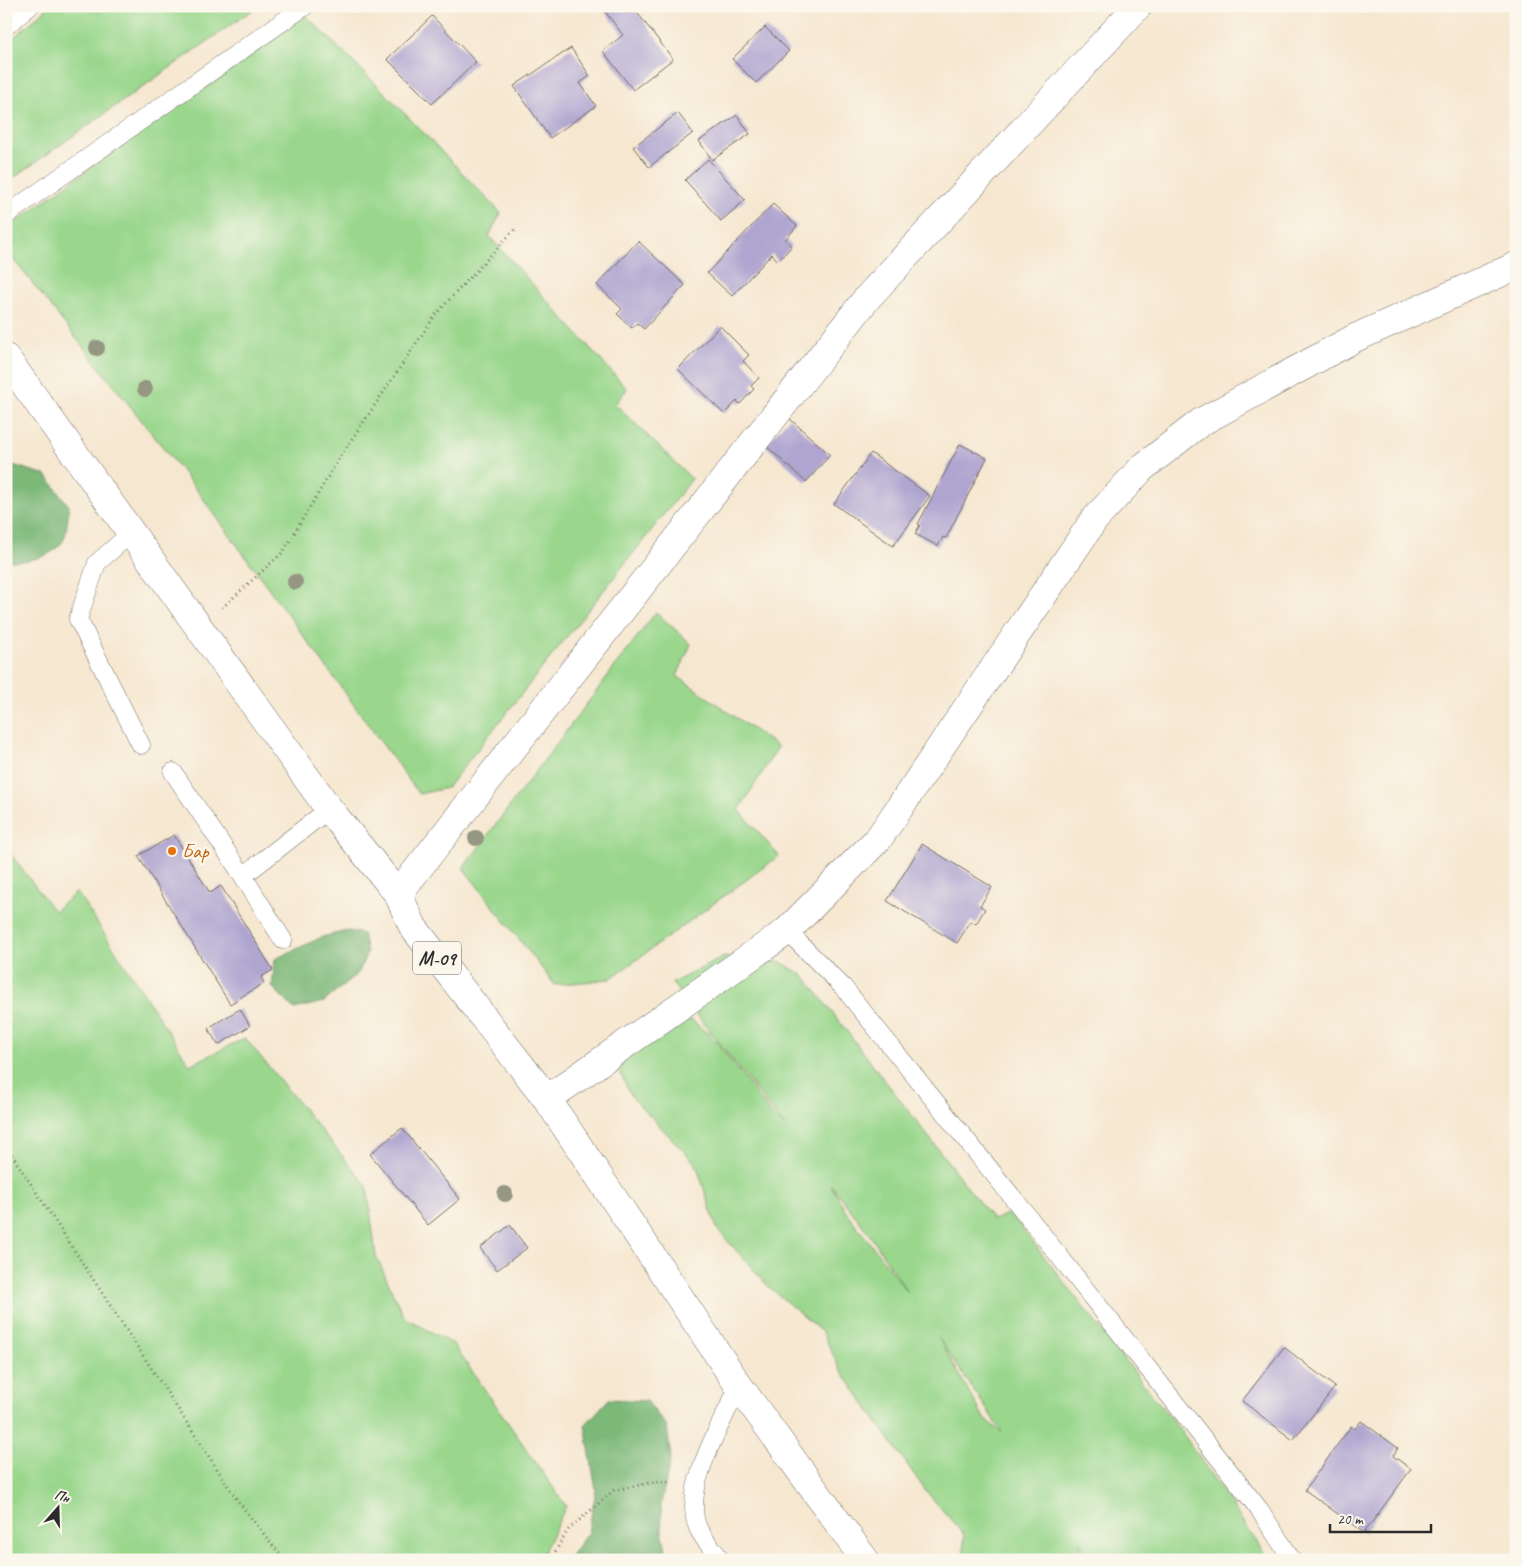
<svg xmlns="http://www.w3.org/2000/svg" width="1522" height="1566" font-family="Caveat,sans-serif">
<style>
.green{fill:#9ad78d;stroke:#62815c;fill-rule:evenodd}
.forest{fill:#7bb878;stroke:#537252}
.building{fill:#afa5d0}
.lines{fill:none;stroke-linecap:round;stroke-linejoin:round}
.service-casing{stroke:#726d65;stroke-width:19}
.minor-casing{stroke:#726d65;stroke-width:29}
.trunk-casing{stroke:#726d65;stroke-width:29}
.path{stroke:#726d65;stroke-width:3;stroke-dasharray:1 4;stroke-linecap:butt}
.service{stroke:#fff;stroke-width:18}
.minor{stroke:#fff;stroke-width:28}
.trunk{stroke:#fff;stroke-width:28}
.tree{fill:#969783}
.food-dot{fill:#e8710a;stroke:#fbf7ec;stroke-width:2}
.labels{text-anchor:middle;stroke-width:5;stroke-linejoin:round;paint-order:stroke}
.shield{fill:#fbf7ec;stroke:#696865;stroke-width:1}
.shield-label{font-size:19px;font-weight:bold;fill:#2b2b2b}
.food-label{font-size:20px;fill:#c56008;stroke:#fbf7ec;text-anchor:start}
</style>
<rect width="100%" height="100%" fill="#fbf7ec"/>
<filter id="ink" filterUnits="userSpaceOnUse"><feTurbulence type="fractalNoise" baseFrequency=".02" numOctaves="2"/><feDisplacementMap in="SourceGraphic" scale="10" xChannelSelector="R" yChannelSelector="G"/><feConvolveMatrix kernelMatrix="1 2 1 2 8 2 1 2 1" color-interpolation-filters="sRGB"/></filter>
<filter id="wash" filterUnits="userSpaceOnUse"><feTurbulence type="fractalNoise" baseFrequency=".0096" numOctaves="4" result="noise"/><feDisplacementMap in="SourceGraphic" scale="20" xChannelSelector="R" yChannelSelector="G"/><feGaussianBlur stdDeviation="1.12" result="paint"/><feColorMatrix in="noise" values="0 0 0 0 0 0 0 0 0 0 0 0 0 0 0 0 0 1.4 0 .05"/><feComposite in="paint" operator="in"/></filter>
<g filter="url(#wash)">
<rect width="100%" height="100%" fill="#f6e7d0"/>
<path class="green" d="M50,6h208l-252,177v-139z
M303,13l79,77 119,123 -12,23 138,153 -12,15 77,75 -245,309 -28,6 -223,-305 -190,-239v-21z
M656,612l35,32 -14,32 101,71 -39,63 40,46 -169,123 -55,6 -92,-117z
M6,848l48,63 23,-19 113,173 55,-27 122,148 9,70 28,61 49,27 113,162 -26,54h-534z
M724,957l57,5 23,14 189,244 17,-7 176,225 83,122h-178l-12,-18 7,18h-122v-25l-39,-45 -85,-121 -17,-36 -55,-47 -51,-57 -21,-65 -65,-68 -16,-34 27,-41 50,-1 23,20 55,72 15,15 -113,-144zM831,1185l36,46 41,61 -62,-80zM938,1337l64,95 -17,-12z"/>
<path class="forest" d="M6,463l40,12 23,31c-1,9 -2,28 -6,35 -12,18 -37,21 -57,20z
M347,931l16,3 4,18 -8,20 -35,30 -30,7 -22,-22 3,-28 47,-22z
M609,1399l38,2 20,26 4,31 -10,45 1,27 6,30h-100l20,-28 8,-42 -11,-65z"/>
<g id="blocks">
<path class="building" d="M607,6h25l41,53 -40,31 -30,-39 20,-16 -20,-26z
M432,16l44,46 -44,42 -45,-45z
M765,27l24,24 -33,32 -24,-24z
M571,48l19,28 -10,7 16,23 -46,32 -36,-52z
M678,113l15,20 -44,34 -16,-20z
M737,115l13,19 -38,26 -13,-19z
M708,159l37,41 -24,21 -36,-41z
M773,204l24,22 -12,14 7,6 -14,15 -6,-7 -40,42 -25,-23z
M638,241l47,44 -41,44 -7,-6 -5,5 -15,-14 5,-5 -25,-24z
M720,326l29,29 -6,6 16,17 -8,8 3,3 -14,15 -3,-3 -13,13 -46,-45z
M789,418l41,37 -24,27 -41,-37z
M960,444l27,14 -41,80 -3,-1 -5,9 -23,-12 5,-9 -2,-1z
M871,453l59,43 -37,50 -59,-42z
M174,835l36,58 11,-7 52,84 -12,7 3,6 -34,21 -92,-148z
M922,844l70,43 -12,19 5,3 -9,15 -5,-3 -14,22 -70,-42z
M240,1009l10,17 -32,19 -10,-17z
M402,1128l58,71 -32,26 -58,-71z
M510,1225l17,23 -30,22 -17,-22z
M1284,1347l51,40 -42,53 -51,-39z
M1361,1421l37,27 -5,8 18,13 -47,64 -59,-43 46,-64 4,3z"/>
</g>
</g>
<g filter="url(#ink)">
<use href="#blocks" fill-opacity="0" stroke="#726d65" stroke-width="1"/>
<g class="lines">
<defs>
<path id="service" d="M6,26l24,-20
M6,215l299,-209
M131,533l-34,30 -19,56 63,126
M173,772l70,104 40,64
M243,876l86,-67
M787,931l56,56 179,222 237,300 33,51
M721,1560c-7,-10 -18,-21 -23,-32 -17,-39 24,-105 41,-142"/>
<path id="minor" d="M398,894l470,-597 270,-291
M547,1099l240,-168 92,-93 215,-318 48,-52 59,-46 154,-84 161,-72"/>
<path id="trunk" d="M6,358l323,451 69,85 15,33 134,172 192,287 126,174"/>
</defs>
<use href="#service" class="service-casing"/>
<use href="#minor" class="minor-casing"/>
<use href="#trunk" class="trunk-casing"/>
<path class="path" d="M222,608l61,-56 57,-95 96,-143 81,-87
M6,1146l232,355 46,59
M550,1560l18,-30 46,-40 42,-8h16"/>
<use href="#service" class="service"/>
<use href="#minor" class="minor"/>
<use href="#trunk" class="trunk"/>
</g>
<g class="tree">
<circle cx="97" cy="348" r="8"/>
<circle cx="145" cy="389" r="8"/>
<circle cx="295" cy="582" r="8"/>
<circle cx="476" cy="838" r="8"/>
<circle cx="505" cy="1194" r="8"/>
</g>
</g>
<circle class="food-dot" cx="172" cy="851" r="5"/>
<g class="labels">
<rect class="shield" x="413" y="941.5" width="48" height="33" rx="4"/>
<g class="shield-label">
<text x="437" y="965">М-09</text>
</g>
<g class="food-label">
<text x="182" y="858">Бар</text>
</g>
</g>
<rect width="1522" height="1566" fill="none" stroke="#fbf7ec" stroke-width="25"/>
<g transform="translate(58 1508) rotate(20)" stroke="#fbf7ec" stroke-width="4" paint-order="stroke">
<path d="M0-4L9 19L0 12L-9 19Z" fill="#2b2b2b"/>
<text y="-8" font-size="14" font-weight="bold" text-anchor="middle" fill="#2b2b2b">Пн</text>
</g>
<path d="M1330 1524v8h101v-8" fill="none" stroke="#2b2b2b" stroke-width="2.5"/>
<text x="1337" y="1524" font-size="15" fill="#2b2b2b" stroke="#fbf7ec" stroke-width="4" paint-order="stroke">20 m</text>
</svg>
